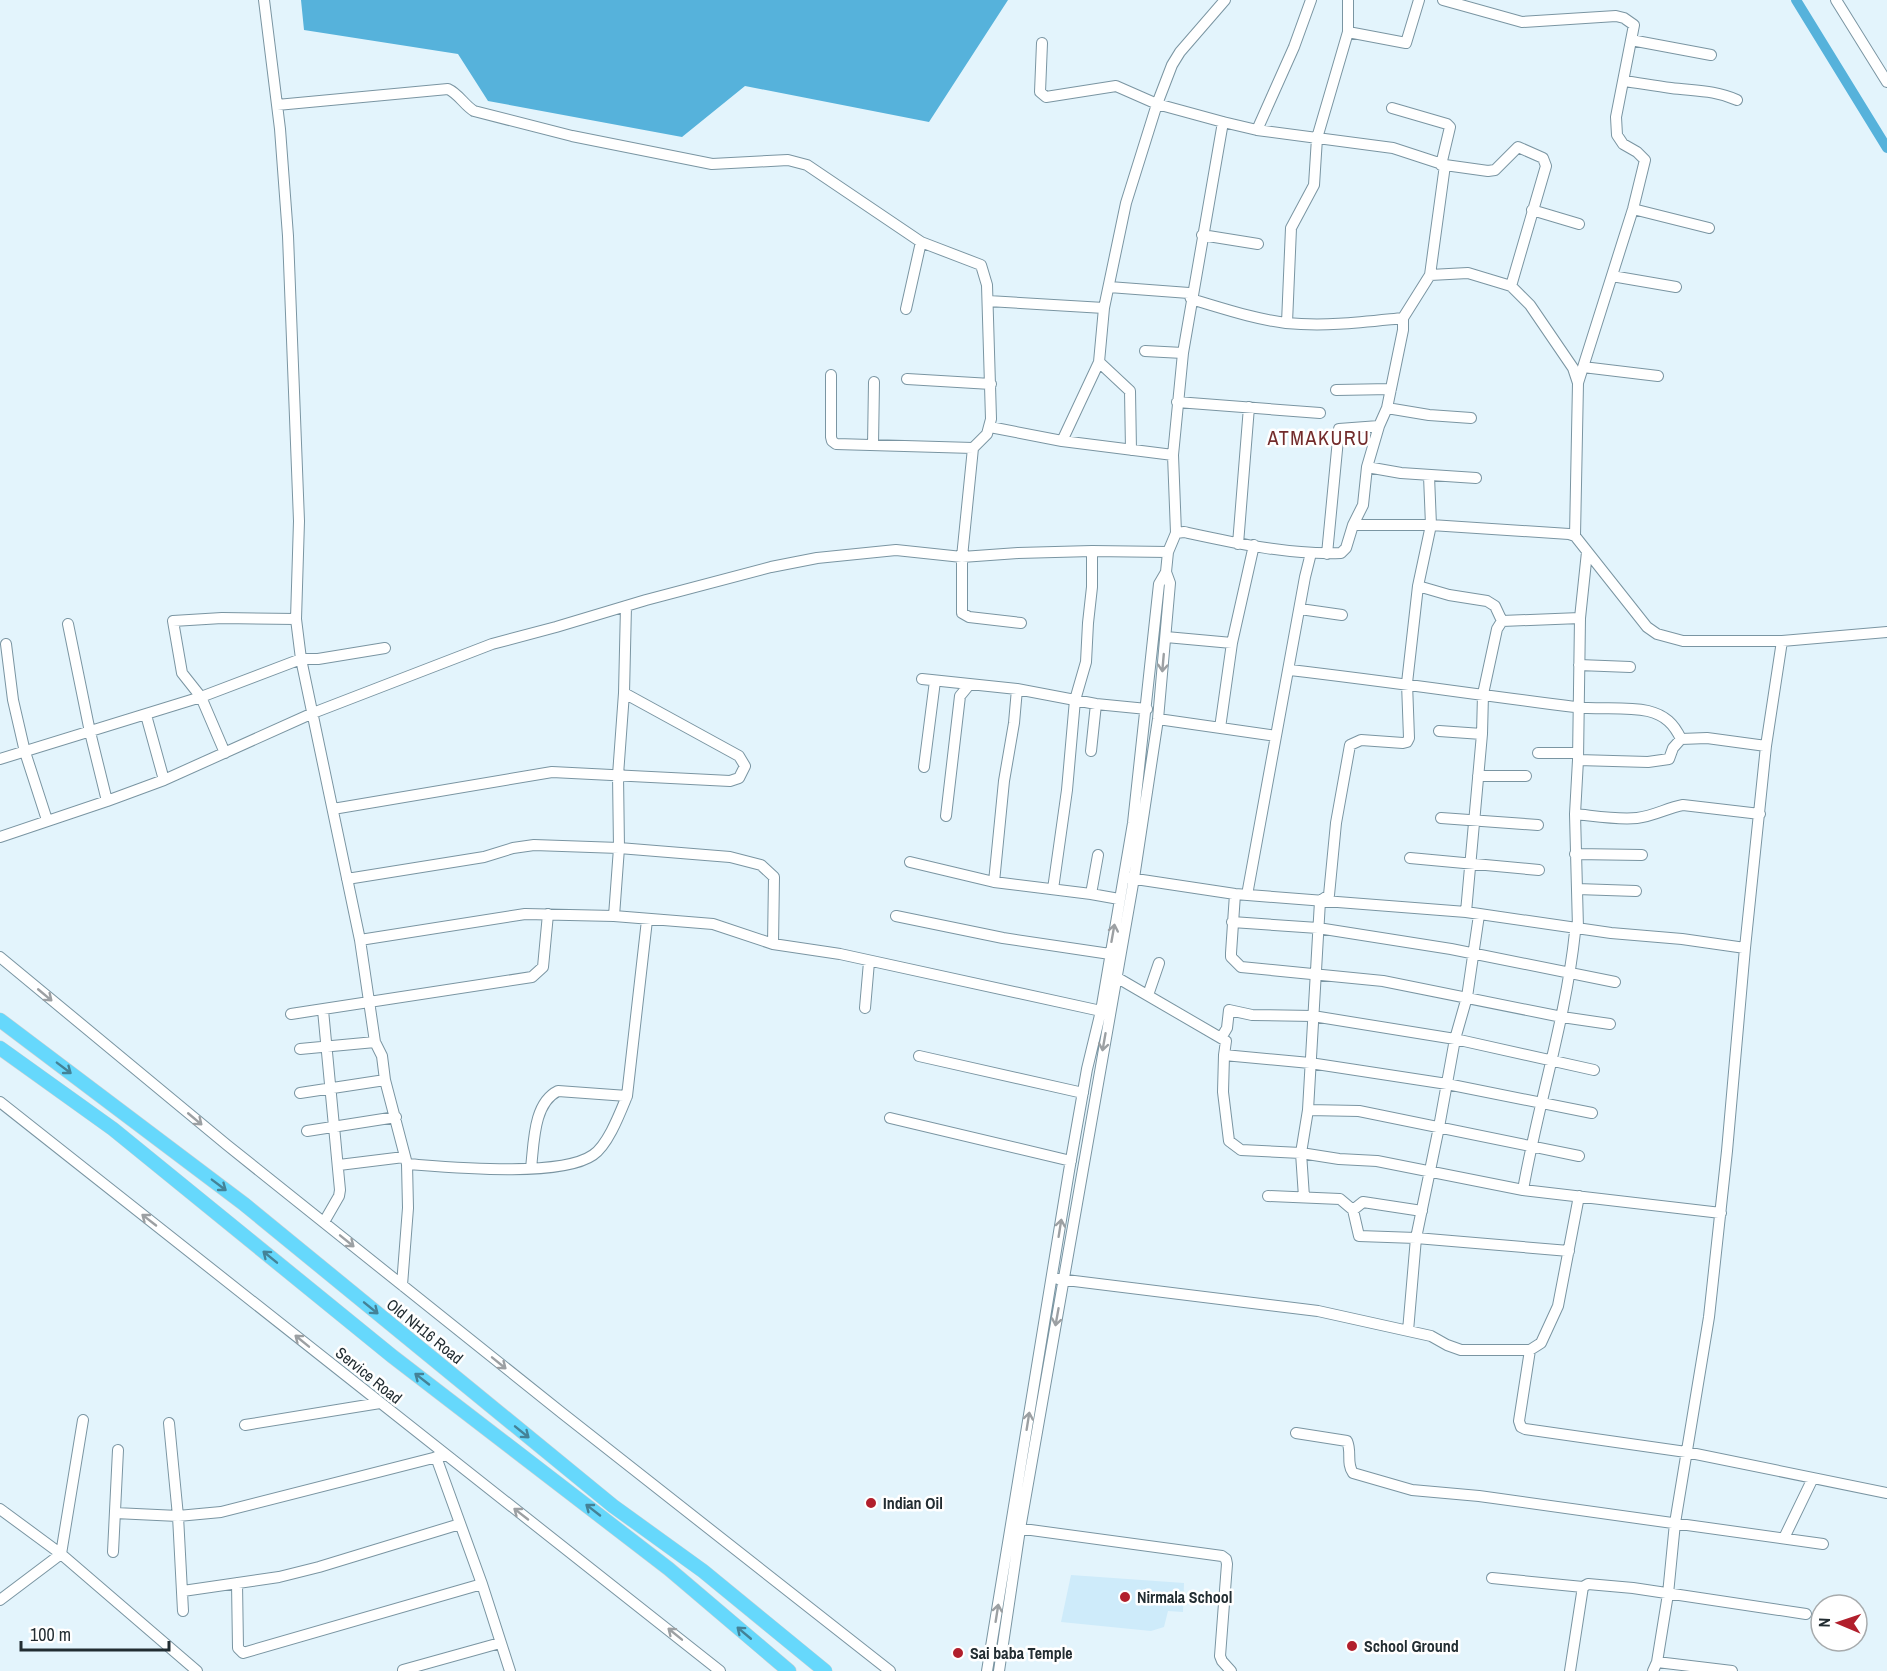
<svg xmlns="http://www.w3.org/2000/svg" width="1887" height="1671" font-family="'Archivo Narrow',sans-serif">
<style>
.built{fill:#ceebfa}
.water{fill:#56b2db}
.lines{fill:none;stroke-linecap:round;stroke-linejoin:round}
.canal{stroke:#56b2db;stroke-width:10}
.minor-casing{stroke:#7a95a2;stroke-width:12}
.major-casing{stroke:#ced1d2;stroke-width:15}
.minor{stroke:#fff;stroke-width:10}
.major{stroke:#66d8fc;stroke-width:14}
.oneway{stroke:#9ca0a3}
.oneway2{stroke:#448297}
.poi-dot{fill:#b11f2c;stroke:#fff;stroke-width:2}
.labels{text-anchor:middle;stroke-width:5;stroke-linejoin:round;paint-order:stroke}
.street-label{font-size:16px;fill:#222d32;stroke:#fff}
.poi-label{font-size:16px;font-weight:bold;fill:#222d32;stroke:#fff;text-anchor:start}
.quarter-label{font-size:20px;letter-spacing:1.5px;fill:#732c2c;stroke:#fff}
</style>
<rect width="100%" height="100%" fill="#e3f4fc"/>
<path class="built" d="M1071,1575l113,8 -1,29 -15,-1 -4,16 -13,4 -90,-9z"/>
<path class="water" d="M301,0h707l-79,122 -184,-36 -63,51 -194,-36 -30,-47 -154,-24z"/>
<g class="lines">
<path class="canal" d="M1796,0l91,148"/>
<defs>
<path id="minor" d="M264,0l16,129 8,107 11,285 -3,98 5,40 59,281 15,102 7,14 3,24 22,84 1,44 -6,77
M1443,0l79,22 94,-6 8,2 10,7 -18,92 1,18 6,9 14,8 8,8 -12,49 -55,174
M1836,0l51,82
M1348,32l58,11 13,-43
M1631,40l80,15
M1042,43l-2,49 6,5 70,-11 41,18 66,18 34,8 136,18 52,17 -15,110 -27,43v12l-16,78 -8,18 -12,41 -4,38 -10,20 -7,23 -5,5c-52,2 -106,-10 -157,-21l-8,1
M1624,81c15,2 31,5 47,7 23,3 44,2 66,12
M277,105l171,-16c11,5 16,16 26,22l98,25 140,28 76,-4 19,5 114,77 60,23 6,20 4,134 -4,15 -14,14 -11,109v56l7,4 52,6
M1392,108l55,16 3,3 -9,38
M1257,130l37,-83 17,-47
M1445,165l43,6 7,-1 23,-23 25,11 3,8 -35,120
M1633,209l76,19
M1532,210l47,14
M1202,235l56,9
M1430,275l38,-2 43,13 19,19 43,63 5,15 -3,153
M1612,276l64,11
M1109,287l80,6 2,6c31,9 63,20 95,24 40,4 78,-1 117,-5
M988,301l116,7
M906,309l15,-67
M1287,323l4,-95 23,-43 3,-47 31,-106v-32
M1145,351l38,2
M1099,362l31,29 1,59
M1583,367l75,9
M831,375v62l1,4 4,3 137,4
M907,379l84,5
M1336,390l55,-1
M1177,402l143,11
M1387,408l42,7 42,3
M990,427l72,14 111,14
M1062,441l37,-79 5,-54 22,-105 31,-99 15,-39 8,-13 45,-52
M873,445l1,-63
M1367,467l34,6 75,5
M1353,525h78l138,9 6,2 72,91 10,7 26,7h99l105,-9
M1238,544l11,-137
M1327,554l12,-125 40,-3
M1418,586l31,9 38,6 8,5 7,15
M1300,609l42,6
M68,624l22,108 17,69
M1166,637l66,6
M6,644l7,56 12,52 22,68
M1579,665l51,2
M1290,670c95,11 190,25 285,37 24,3 50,-1 73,4 17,4 26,13 33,28
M922,679l95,10 79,15 51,5
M146,715l18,65
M1158,719l118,17
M1220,728l12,-85 22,-98
M1439,731l43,3
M1091,751l5,-47
M225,753l-24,-56 -19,-24 -9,-52 49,-3 74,1
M1538,753h40
M0,759l201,-62 100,-38h17l67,-11
M1578,760l70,2 21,-3 4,-11 8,-9 26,-1 59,8
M924,767l11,-86
M1478,776h48
M333,809l219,-37 178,9 9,-3 6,-12 -6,-10 -115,-63
M1575,814c20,2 42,6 62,4 17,-2 30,-10 46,-13l77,9
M946,816l14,-120 9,-11
M1441,818l97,7
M0,837l107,-36 57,-21 149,-67 179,-69 64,-17 90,-27 125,-33 46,-9 79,-8 66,7 56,-4 74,-2 76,1
M1575,854l67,1
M1410,858l129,12
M910,862l84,20 97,12 28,5
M1129,878l106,16 231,18 145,21 71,6 63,9
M347,879l137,-22 29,-9 21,-3 85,3 111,9 31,8 13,12 -1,67
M994,882l10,-101 10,-58 3,-34
M1053,889l14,-99 8,-90 11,-38 2,-39 4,-36v-36
M1577,889l59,2
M1091,894l7,-39
M1235,894l-4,59v4l10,10 142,14 179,36 48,7
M1247,895l58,-318 6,-24
M1466,912l16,-178 1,-40 14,-65 5,-8 78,-3
M614,916l5,-68 -1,-73 6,-82 2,-87
M896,916l107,22 107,16
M1232,922l86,6 133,21 164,33
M360,940l165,-26 89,2 99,8 60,20 67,10 261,57
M0,957l227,188 335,268 328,258
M1116,977l110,64 -2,14 86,8 137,21 145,29
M1148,995l11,-32
M865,1008l4,-46
M323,1010l17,180 -1,6 -15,26
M291,1014l241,-37 11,-10 5,-53
M1221,1038l6,-10 2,-18 23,5 61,1 142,23 139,31
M300,1049l75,-7
M1224,1055l-1,37 6,49 12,9 60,3 38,6 38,2 146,29 198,23
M919,1056l164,37
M300,1093l85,-13
M0,1102l720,569
M1308,1110l51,1 220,45
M890,1118l181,43
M307,1131l89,-14
M407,1164c41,3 153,14 186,-9 15,-10 27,-42 34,-59l20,-176
M339,1165l65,-8
M531,1168c3,-24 2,-65 27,-77l69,5
M1523,1190c15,-86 43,-171 52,-258l3,-4 -3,-114 3,-54 2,-142 7,-66
M1268,1196l72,3 13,11 10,-8 59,9
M1304,1197l-3,-44 7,-43 12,-209 9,-6 7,-72 14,-78 11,-5 42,3 4,-1 2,-4 -2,-55 11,-97 13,-61 -2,-49
M1353,1210l6,26 57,2 153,13
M1058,1279l260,32 113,25 16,9 14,5h69l11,-7 17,-37 21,-110
M1408,1331l8,-93 23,-111 16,-88 12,-42 12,-82
M1530,1350l-11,71 2,6 4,2 161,23 201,41
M169,1423l9,93 5,95
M245,1425l135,-22
M1296,1433l51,8c5,11 -1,22 6,32l59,17 67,6 344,48
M436,1457l46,127 28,87
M0,1509l61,45 136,117
M115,1513l63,3 43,-4 224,-57
M1016,1528l206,28 4,3 1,5 -7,92 2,5 9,10
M1784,1538l29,-60
M113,1552l5,-102
M1492,1578l91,9
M237,1583l1,65 5,5 239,-69
M183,1591l96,-14 40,-10 141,-43
M0,1600l61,-46 22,-134
M1657,1662l75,9
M403,1670l97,-27
M987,1671l82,-500 18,-102 14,-58 32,-188 26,-239 7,-12
M999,1671l21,-142 114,-651 24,-159 12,-136 -4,-11 2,-20 8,-19 -3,-78 10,-102 40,-231
M1570,1671l12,-78 1,-6 5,-3 45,4 173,26
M1653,1671l4,-9 11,-68 7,-71 34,-206 18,-166 18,-203 21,-202 16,-105"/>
<path id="major" d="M0,1020l244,184 369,302 90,65 122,100
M0,1048l113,81 279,227 277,213 120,102"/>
</defs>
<use href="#minor" class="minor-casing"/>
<use href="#major" class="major-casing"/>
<use href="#minor" class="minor"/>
<use href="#major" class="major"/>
</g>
<defs><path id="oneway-shaft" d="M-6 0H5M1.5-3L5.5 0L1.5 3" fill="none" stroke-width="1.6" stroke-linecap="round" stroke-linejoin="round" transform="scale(1.5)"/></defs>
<g class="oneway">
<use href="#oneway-shaft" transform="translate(1163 663) rotate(95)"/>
<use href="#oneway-shaft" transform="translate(1113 933) rotate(-80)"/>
<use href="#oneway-shaft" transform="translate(45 995) rotate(40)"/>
<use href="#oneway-shaft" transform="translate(1104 1042) rotate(100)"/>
<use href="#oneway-shaft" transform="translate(195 1119) rotate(40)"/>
<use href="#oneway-shaft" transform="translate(149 1220) rotate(-142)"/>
<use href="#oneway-shaft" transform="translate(1060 1228) rotate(-81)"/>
<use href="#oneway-shaft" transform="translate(347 1241) rotate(39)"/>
<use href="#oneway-shaft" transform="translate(1057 1317) rotate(100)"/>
<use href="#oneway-shaft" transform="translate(302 1341) rotate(-141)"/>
<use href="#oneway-shaft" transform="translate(499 1363) rotate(39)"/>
<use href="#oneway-shaft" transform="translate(1028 1421) rotate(-81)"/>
<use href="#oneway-shaft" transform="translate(521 1514) rotate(-142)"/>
<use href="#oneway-shaft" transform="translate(997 1613) rotate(-81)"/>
<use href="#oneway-shaft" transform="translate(675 1634) rotate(-141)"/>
</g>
<g class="oneway2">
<use href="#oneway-shaft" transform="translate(64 1068) rotate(37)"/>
<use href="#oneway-shaft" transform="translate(219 1185) rotate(37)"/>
<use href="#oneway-shaft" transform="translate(270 1257) rotate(-141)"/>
<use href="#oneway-shaft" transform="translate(371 1308) rotate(39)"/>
<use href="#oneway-shaft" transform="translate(422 1379) rotate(-142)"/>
<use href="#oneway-shaft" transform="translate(522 1432) rotate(39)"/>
<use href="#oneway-shaft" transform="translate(593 1510) rotate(-142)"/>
<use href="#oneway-shaft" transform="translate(744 1633) rotate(-140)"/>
</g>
<g class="poi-dot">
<circle cx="871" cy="1503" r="6"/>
<circle cx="1125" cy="1597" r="6"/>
<circle cx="1352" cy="1646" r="6"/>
<circle cx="958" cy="1653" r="6"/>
</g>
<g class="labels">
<g class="street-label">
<text transform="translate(425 1331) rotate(39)" y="6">Old NH16 Road</text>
<text transform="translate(369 1375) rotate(39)" y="6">Service Road</text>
</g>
<g class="poi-label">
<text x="883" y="1509">Indian Oil</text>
<text x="1137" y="1603">Nirmala School</text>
<text x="1364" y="1652">School Ground</text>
<text x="970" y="1659">Sai baba Temple</text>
</g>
<g class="quarter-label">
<text x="1319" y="445">ATMAKURU</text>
</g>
</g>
<g transform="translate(1839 1623) rotate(272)"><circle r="28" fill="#ffffff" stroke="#a7abad" stroke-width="1.5"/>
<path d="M0-4.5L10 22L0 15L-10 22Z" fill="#b11f2c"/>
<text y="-9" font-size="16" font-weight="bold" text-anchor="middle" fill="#222d32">N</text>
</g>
<path d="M21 1641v9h148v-9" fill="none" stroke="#222d32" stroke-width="3"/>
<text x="30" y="1641" font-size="18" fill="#222d32" stroke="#ffffff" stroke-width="4.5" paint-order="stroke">100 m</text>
</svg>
